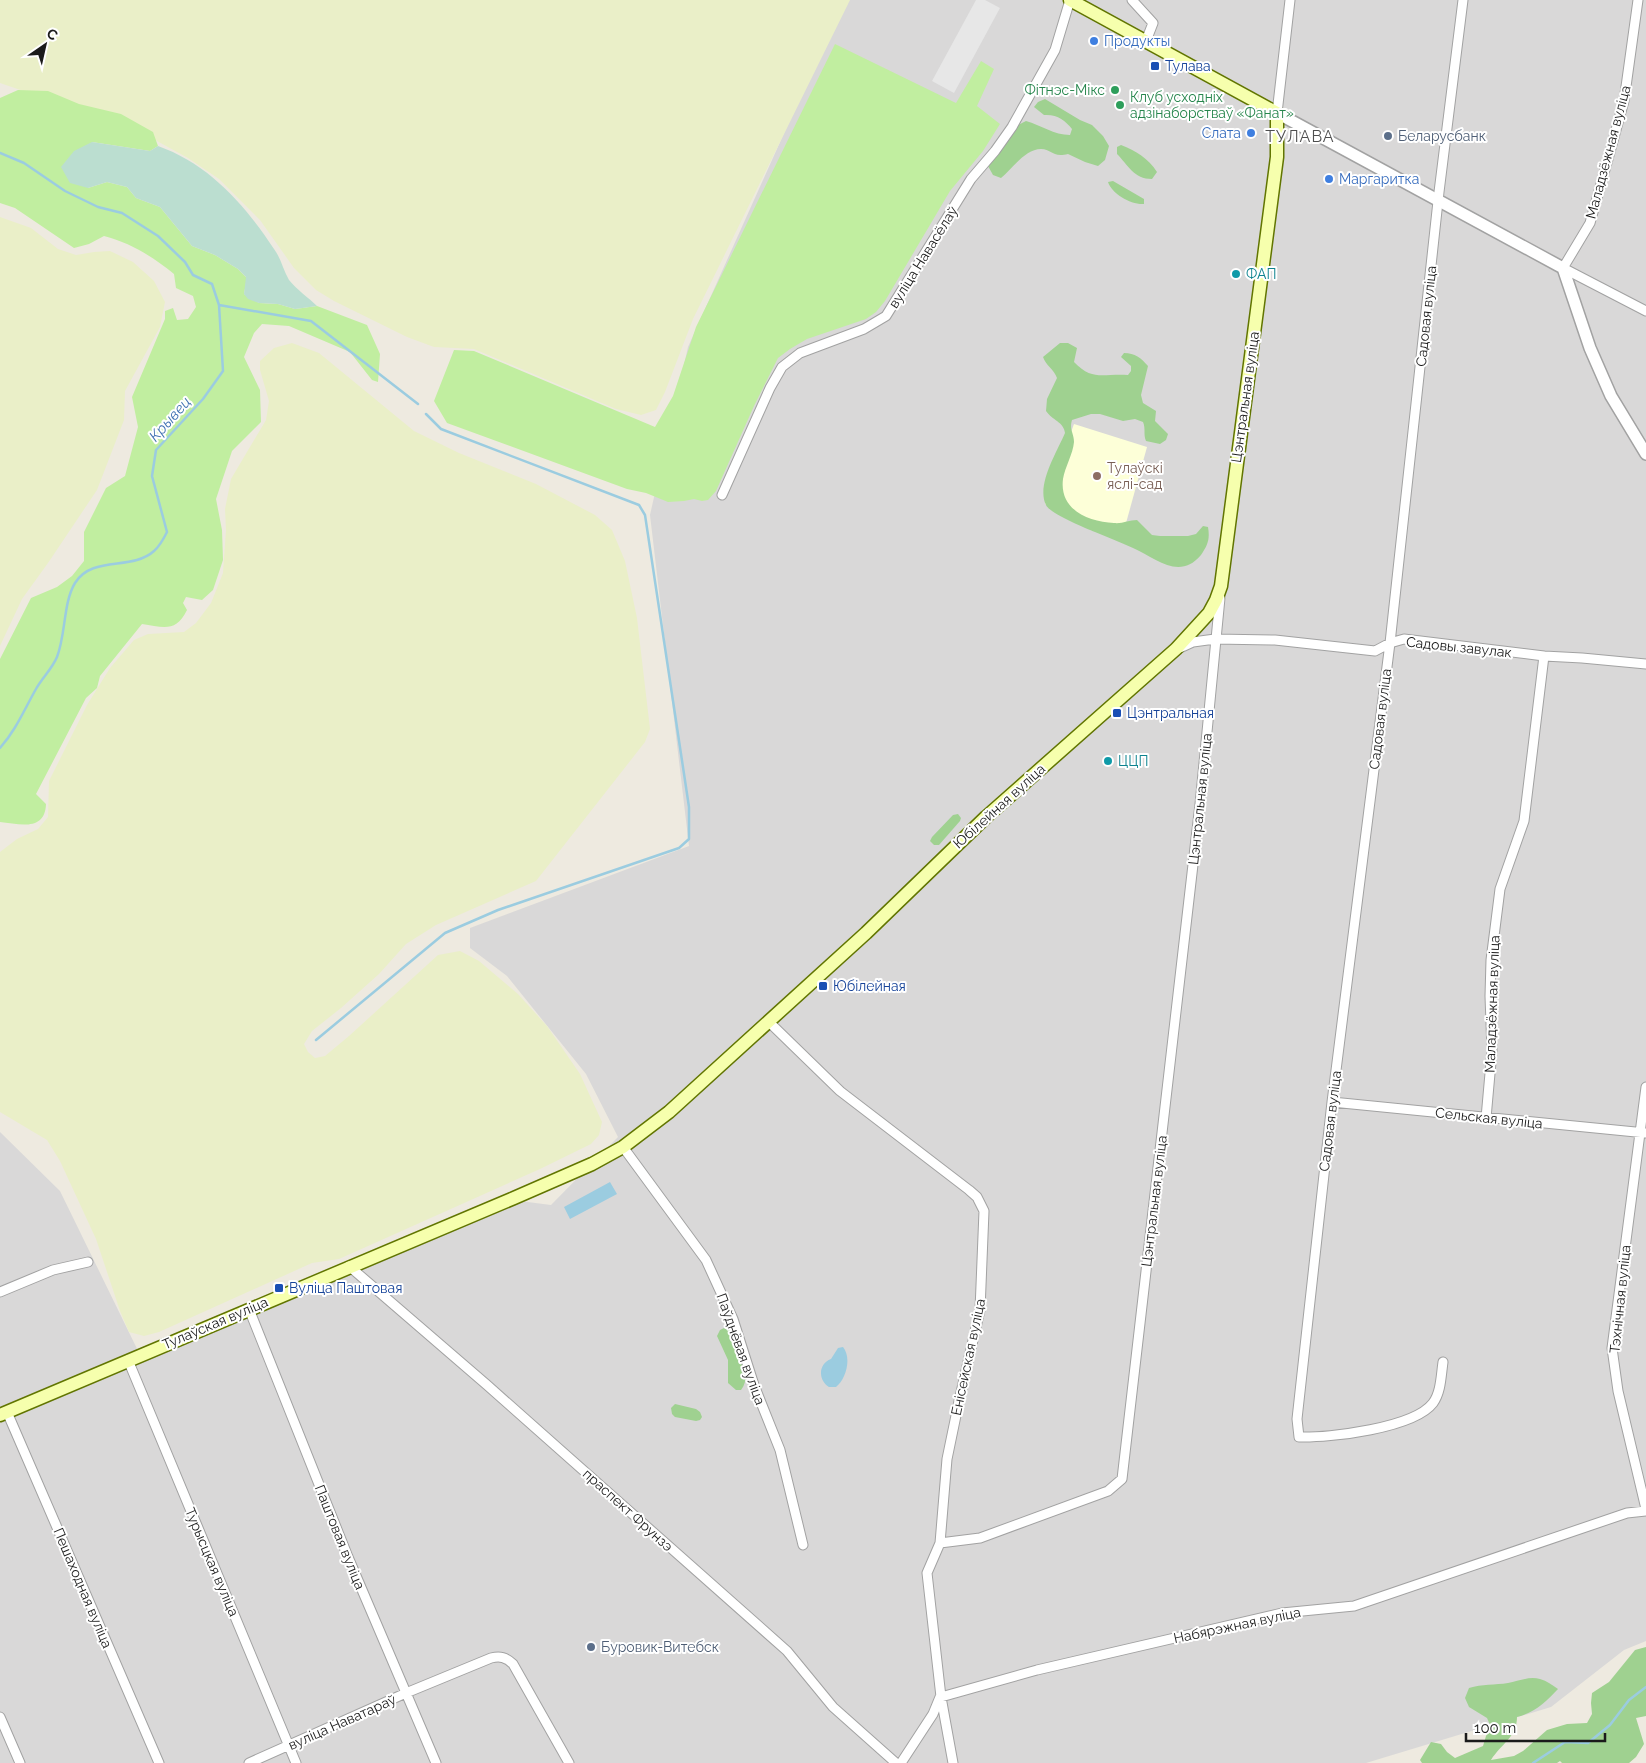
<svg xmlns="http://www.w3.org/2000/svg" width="1646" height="1763" font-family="Raleway,sans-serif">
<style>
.residential{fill:#d9d8d8}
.education{fill:#fdffd8}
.farmland{fill:#eaefc8}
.grass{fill:#c1eea0}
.forest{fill:#9fd190}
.wetland{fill:#bbded0}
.parking{fill:#e7e7e7}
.water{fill:#9bcce0}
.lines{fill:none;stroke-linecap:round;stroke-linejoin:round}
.stream{stroke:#9bcce0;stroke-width:2.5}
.minor-casing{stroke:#a2a2a2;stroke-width:11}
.tertiary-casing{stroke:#a2a2a2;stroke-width:14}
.secondary-casing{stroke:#617500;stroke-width:15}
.minor{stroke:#fff;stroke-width:9}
.tertiary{stroke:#fff;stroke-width:11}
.secondary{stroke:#f6ffad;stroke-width:12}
.shop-dot{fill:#3f7fe0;stroke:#fff;stroke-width:2}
.transit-dot{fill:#1a4fb4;stroke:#fff;stroke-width:2}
.leisure-dot{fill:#2e9e5b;stroke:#fff;stroke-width:2}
.service-dot{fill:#5c6f8a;stroke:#fff;stroke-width:2}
.culture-dot{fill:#0f9aa8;stroke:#fff;stroke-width:2}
.education-dot{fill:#8d6e63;stroke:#fff;stroke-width:2}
.labels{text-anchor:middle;stroke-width:4;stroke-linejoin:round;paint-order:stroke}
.shop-label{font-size:14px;fill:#366cbe;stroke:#fff;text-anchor:start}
.transit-label{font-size:14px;fill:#164399;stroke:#fff;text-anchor:start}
.leisure-label{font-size:14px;fill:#27864d;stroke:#fff;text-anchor:end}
.service-label{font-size:14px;fill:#4e5e75;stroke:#fff;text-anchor:start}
.street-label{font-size:14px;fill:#1b1b1b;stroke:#fff}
.culture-label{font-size:14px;fill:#0d838f;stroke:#fff;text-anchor:start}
.education-label{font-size:14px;fill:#785e54;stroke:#fff;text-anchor:start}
.water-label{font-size:15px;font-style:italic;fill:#4172b2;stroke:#fff}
.quarter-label{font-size:16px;letter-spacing:1px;fill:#4e4e4e;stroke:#fff}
</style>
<rect width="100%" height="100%" fill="#eeeae0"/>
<path class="residential" d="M848,0h798v1641l-22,9 -73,57 -185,56h-1366v-631l60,59 83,170 377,-160 31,4 67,-68 -32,-63 -79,-98 -37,-28v-20l219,-82 -39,-331 38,-168 128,-285z"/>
<path class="education" d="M1074,424l73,23 -24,87 -78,-30z"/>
<path class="farmland" d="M0,0h850l-157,319 -28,73 -9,18 -15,5 -25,-6 -142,-60 -40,-2 -27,-10 -73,-36 -18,-11 -22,-22 -34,-48 -41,-41 -31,-21 -64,-35 -54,-16 -70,-24z
M0,217l31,11 27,21 18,6 18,-3 16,-1 23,11 21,19 11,21 -5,25 -35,64 -1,29 -27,70 -49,73 -26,36 -22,47z
M292,343l27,10 95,78 45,22 77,31 59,31 17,15 13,31 12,57 13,111 -5,13 -109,139 -100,44 -30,19 -27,30 -38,34 -29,23 -8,13 4,8 7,6 10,-2 24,-20 89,-81 22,-4 19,10 39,33 29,32 33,48 22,48 -3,13 -8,9 -51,25 -201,90 -27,4 -153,69 -15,4 -15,-4 -9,-21 -24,-72 -36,-78 -13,-21 -47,-28v-260l17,-13 21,-10 10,-12 1,-36 38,-76 23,-37 24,-28 14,-6 36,-2 12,-9 15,-20 12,-30 3,-43 -1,-21 6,-30 35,-59 3,-19 -9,-31v-9l14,-13z"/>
<path class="grass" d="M835,44l121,59 25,-42 13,8 -17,37 23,18 -17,27 -33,40 -65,110 -9,11 -10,7 -59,20 -17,10 -12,9 -24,48 -38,85 -8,9 -6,1 -8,-2 -10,2 -16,1 -22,-9 -19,-4 -180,-66 -13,-22 20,-51 20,1 181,76 18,-31 23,-69z
M18,90l30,1 31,13 42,10 32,18 5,14 -8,5 -58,-9 -4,46 19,-6 20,5 9,11 24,9 32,39 23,9 23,14 9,9 -3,16 15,9 19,1 17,5 22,-3 50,19 13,29 -2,28 -6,-2 -22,-28 -61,-26 -27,-2 -8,9 -10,24 16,33 1,32 -29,29 -16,48 6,31 1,30 -10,30 -11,10 -16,-3 -3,6 4,7c-11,23 -24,17 -45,14l-42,52 -3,12 -11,10 -50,96 10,10c-1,28 -27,20 -46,18v-163l31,-61 26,-11 15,-11 12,-15v-29l22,-44 19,-12 13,-49 -6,-30 33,-78v-8l8,-3 4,12 11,-1 8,-12 -3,-11 -17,-8 -2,-14c-21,-17 -43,-31 -70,-38l-15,8 -15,4 -59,-40 -15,-5v-105z"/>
<path class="forest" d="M1045,99l35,21 12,5 11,11 6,10 -4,14 -7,6 -13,-4 -17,-8c-16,4 -16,-5 -27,-5 -16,0 -29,20 -40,29l-8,-3 -5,-9 28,-40 10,-5c15,4 28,14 44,14l2,-6c-7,-9 -15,-15 -28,-14l-10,-8 4,-5z
M1121,145c15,6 27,13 36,27l-5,7c-18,0 -24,-14 -35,-25v-7z
M1113,181l31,18v5c-13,1 -32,-10 -36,-22z
M1060,343h8l9,5 -3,14c19,20 30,11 54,13l3,-4v-5l-10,-9 3,-4c11,0 17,5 24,13l-7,29 2,8 13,8 -1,10 13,13 -2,6 -6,4 -14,-3c-3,-7 0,-12 -3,-19l-8,-3 -12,2 -23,-7h-9l-19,6c-3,10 2,13 2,22 -1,12 -9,25 -11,37 -4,31 26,43 51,44 8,1 15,-3 23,-3l15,15 8,1h28l8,-2 7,-8 5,1c2,12 0,18 -7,28 -22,26 -45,3 -68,-7 -12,-5 -25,-11 -38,-16 -10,-4 -46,-19 -49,-27 -10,-20 11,-53 19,-72 -1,-11 -13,-13 -19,-22l1,-12 10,-21c-3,-9 -11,-12 -14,-21z
M958,814l3,4 -1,3 -21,24h-5l-4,-4 2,-4 21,-22z
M726,1327l9,5c5,16 18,43 6,58h-5l-8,-7v-23l-11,-24 3,-6z
M675,1404l21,5 4,3 2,5 -2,3 -4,1 -21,-4 -3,-3 -1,-6z
M1646,1647v69l-10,2 8,26 -8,13 -7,6h-67l-2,-2 -3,2h-135l-2,-3 11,-18 10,2 6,8 8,6 28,-12 3,-10 5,-9 -4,-9 -18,-11 -4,-9 4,-10c13,-4 26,-3 39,-5 11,-2 21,-7 32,-4 7,2 12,6 18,10 -12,13 -24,24 -41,28 0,20 -16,27 -26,43l23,-4 9,-5 24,-21 20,-6 20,-1 5,-9 -1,-11 1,-10 17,-11 26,-32z"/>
<path class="wetland" d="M92,142l58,9 8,-5c51,18 87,59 116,103 7,9 9,21 15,31 7,9 20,18 28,26l-22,3 -17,-5 -19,-1 -11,-4 -4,-5 2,-17 -8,-8 -23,-14 -23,-9 -32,-39 -24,-9 -9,-11 -20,-5 -19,6 -18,-5 -9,-16 13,-16z"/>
<path class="parking" d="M976,0h9l15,8 -46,85 -22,-12z"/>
<path class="water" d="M610,1182l7,12 -47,25 -6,-12z
M843,1347c9,11 3,32 -7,40h-7c-11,-7 -11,-23 2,-28l7,-11z"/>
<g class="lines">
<path class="stream" d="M0,153l24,10 41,28 33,16 24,6 36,23 27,26 8,13 19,9 7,21 4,66 -20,28 -47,51 -4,26 15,56c-3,6 -7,14 -13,19 -22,20 -62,4 -79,32 -12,20 -9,51 -18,74 -5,12 -15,21 -21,32 -12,21 -20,41 -36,59
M219,305l92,16 107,83
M316,1040l129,-107 53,-23 181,-62 10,-9v-32l-44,-292 -6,-10 -198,-76 -15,-15
M1533,1763l32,-21 23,1 22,-18 19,-25 17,-13"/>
<defs>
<path id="minor" d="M1132,0l21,23 -7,18
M1638,0l-14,101 -16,58 -18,64 -27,45 83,43
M1277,113l13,-113
M722,495l48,-107 12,-21 18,-14 64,-24 22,-13 85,-137 24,-28 17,-24 43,-77 15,-50
M1180,648l13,-6 22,-3 60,1 100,11 15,-8 14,-4 140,17 38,2 64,6
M769,1022l71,69 129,99 8,7 7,14 -4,99 -21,91 -12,58 -7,84 -13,30 14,124 12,66
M1646,1087l-34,261 6,43 28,118
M1332,1102l314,31
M1486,1118l6,-67 -2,-55 1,-36 9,-71 24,-68 20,-165
M623,1147l83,113 27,59 21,66 26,65 23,95
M349,1266l138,119 300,266 46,56 63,56
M0,1292l53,-22 35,-8
M249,1309l99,248 88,206
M128,1360l168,403
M1443,1362c-2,14 -2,30 -10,41 -19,25 -103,35 -134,34l-2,-18 35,-317 58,-459 49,-451 24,-192
M7,1412l152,351
M940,1543l40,-5 128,-47 14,-12 78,-675 20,-206
M941,1697l96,-27 245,-57 72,-7 273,-93 19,-2
M0,1717l20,46
M249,1763l157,-70 85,-35c9,-2 15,-1 22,6l56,99
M901,1763l32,-49 7,-17"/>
<path id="tertiary" d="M1277,113l286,155 27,80 21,48 35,58"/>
<path id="secondary" d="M0,1415l514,-217 78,-34 31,-17 46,-35 197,-179 120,-116 190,-168 33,-36 7,-13 5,-14 56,-429v-44l-207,-113"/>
</defs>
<use href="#minor" class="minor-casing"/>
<use href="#tertiary" class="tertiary-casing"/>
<use href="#secondary" class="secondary-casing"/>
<use href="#minor" class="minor"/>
<use href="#tertiary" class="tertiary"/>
<use href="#secondary" class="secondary"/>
</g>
<g class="shop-dot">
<circle cx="1094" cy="41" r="5"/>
<circle cx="1251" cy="133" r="5"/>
<circle cx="1329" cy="179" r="5"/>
</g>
<g class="transit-dot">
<rect x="1150" y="61" width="10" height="10" rx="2.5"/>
<rect x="1112" y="708" width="10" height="10" rx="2.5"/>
<rect x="818" y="981" width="10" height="10" rx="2.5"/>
<rect x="274" y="1283" width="10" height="10" rx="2.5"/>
</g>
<g class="leisure-dot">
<circle cx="1115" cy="90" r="5"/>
<circle cx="1120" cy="105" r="5"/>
</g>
<g class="service-dot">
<circle cx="1388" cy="136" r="5"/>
<circle cx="591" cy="1647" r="5"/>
</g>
<g class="culture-dot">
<circle cx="1236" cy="274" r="5"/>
<circle cx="1108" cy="761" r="5"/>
</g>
<circle class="education-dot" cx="1097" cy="476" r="5"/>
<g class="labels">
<g class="shop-label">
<text x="1104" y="46">Продукты</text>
<text x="1241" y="138" text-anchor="end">Слата</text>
<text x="1339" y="184">Маргаритка</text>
</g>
<g class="transit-label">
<text x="1165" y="71">Тулава</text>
<text x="1127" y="718">Цэнтральная</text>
<text x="833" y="991">Юбілейная</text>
<text x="289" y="1293">Вуліца Паштовая</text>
</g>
<g class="leisure-label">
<text x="1105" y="95">Фітнэс-Мікс</text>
<text x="1130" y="102" text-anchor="start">Клуб усходніх<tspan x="1130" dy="16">адзінаборстваў «Фанат»</tspan></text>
</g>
<g class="service-label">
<text x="1398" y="141">Беларусбанк</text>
<text x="601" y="1652">Буровик-Витебск</text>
</g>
<g class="street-label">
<text transform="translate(1608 152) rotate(-75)" y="5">Маладзёжная вуліца</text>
<text transform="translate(923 257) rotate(-58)" y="5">вуліца Навасёлаў</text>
<text transform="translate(1426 316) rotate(-84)" y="5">Садовая вуліца</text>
<text transform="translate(1245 397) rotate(-82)" y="5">Цэнтральная вуліца</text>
<text transform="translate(1459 647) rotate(6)" y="5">Садовы завулак</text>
<text transform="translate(1380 719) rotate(-83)" y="5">Садовая вуліца</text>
<text transform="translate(1200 799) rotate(-84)" y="5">Цэнтральная вуліца</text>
<text transform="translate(999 806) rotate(-42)" y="5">Юбілейная вуліца</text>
<text transform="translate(1492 1004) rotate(-88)" y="5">Маладзёжная вуліца</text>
<text transform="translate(1489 1118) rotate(6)" y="5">Сельская вуліца</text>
<text transform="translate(1330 1121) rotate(-83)" y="5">Садовая вуліца</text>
<text transform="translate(1154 1201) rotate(-83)" y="5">Цэнтральная вуліца</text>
<text transform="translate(1620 1299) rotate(-84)" y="5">Тэхнічная вуліца</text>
<text transform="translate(215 1323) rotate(-23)" y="5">Тулаўская вуліца</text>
<text transform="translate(741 1349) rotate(70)" y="5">Паўднёвая вуліца</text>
<text transform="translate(968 1357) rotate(-78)" y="5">Енісейская вуліца</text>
<text transform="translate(628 1510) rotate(42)" y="5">праспект Фрунзэ</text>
<text transform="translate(340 1537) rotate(68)" y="5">Паштовая вуліца</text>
<text transform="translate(212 1562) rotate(67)" y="5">Турысцкая вуліца</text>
<text transform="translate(83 1588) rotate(67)" y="5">Пешаходная вуліца</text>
<text transform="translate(1237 1625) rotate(-12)" y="5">Набярэжная вуліца</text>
<text transform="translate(342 1722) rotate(-24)" y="5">вуліца Наватараў</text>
</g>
<g class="culture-label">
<text x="1246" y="279">ФАП</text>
<text x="1118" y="766">ЦЦП</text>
</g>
<g class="education-label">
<text x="1107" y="473">Тулаўскі<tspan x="1107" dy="16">яслі-сад</tspan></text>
</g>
<g class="water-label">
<text transform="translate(170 419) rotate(-48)" y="5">Крывец</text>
</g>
<g class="quarter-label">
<text x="1300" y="142">ТУЛАВА</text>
</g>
</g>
<g transform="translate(45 45) rotate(34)" stroke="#ffffff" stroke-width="4" paint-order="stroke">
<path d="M0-4L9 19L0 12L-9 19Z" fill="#1b1b1b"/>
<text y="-8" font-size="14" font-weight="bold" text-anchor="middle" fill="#1b1b1b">С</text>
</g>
<path d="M1466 1733v8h139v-8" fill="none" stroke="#1b1b1b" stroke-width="2.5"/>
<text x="1474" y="1733" font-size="15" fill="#1b1b1b" stroke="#ffffff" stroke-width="4" paint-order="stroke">100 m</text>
</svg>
